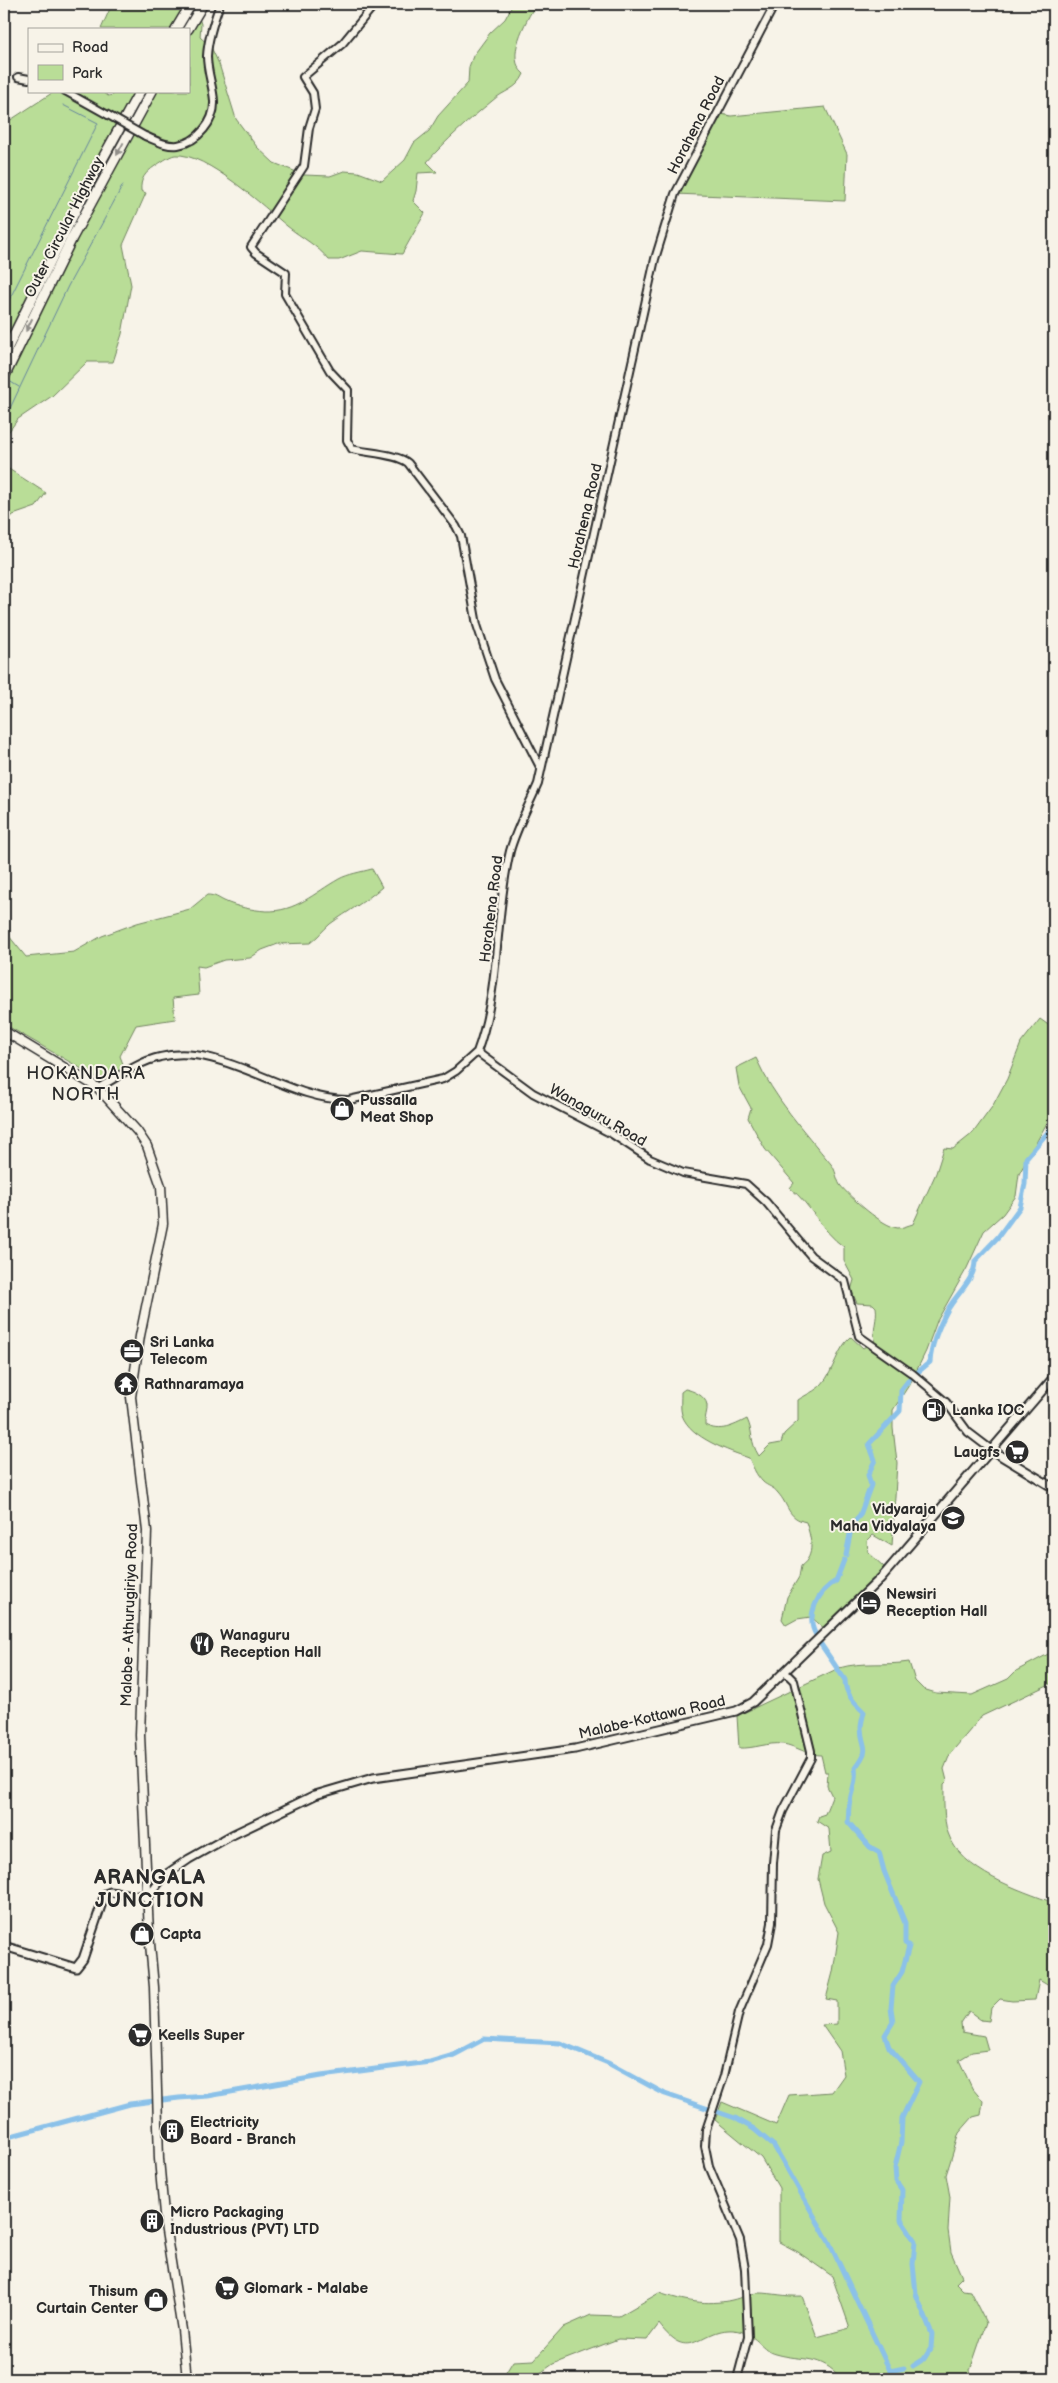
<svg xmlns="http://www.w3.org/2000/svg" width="1058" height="2383" font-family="'Balsamiq Sans',sans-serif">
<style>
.green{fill:#b9dd97;stroke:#728461}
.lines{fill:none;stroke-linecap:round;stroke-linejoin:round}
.stream{stroke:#65859d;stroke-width:1}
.canal{stroke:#8bc1e9;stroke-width:5}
.tertiary-casing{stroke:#2b2b2b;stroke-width:10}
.secondary-casing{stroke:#2b2b2b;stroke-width:11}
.primary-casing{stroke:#2b2b2b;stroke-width:11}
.motorway-casing{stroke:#2b2b2b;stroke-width:12}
.tertiary{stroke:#f7f3e8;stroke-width:6}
.secondary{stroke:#f7f3e8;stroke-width:7}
.primary{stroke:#f7f3e8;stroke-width:8}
.motorway{stroke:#f7f3e8;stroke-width:9}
.tertiary-bridge-casing{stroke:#2b2b2b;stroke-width:10;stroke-linecap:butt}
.tertiary-bridge{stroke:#f7f3e8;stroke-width:6}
.oneway{fill:#918f8a}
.labels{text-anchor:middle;stroke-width:4;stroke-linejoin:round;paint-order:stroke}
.street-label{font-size:15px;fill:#2b2b2b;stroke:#f7f3e8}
.poi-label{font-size:15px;font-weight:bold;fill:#2b2b2b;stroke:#f7f3e8;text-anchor:start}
.quarter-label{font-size:18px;letter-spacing:1px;fill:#2b2b2b;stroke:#f7f3e8}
.district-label{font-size:20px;font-weight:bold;letter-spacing:1px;fill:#2b2b2b;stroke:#f7f3e8}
</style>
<rect width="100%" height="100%" fill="#f7f3e8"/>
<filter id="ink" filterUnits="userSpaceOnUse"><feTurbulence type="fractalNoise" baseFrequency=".02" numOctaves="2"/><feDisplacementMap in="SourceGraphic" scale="10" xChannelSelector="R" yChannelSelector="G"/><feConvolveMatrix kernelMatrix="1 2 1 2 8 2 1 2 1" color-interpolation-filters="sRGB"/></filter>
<g filter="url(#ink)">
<path class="green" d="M112,4h55l29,5 5,15 -1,13 11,10 8,17 17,55 21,28 17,16 30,12 26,1 14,-5 14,1 24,9 23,-21 9,-17 15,-12 9,-15 30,-33 1,-16 4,-11 17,-23 15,-14 8,-15h23c-10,17 -32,54 -12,70 -7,16 -20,16 -32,27 -23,19 -46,39 -65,61l10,10 -19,1 -2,18 -3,10 12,12 -23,41 -40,-3 -23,9h-10c-12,-15 -27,-22 -42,-34 -23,-19 -81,-74 -112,-71 -6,1 -15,8 -20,11 -10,7 -15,13 -14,25l5,2 -23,52 8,40 -9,49 -9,28h-26l-35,34 -34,23 -14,19v-322l5,5 46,-30h47l6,5 5,-1 1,-4h75v-62h-88z
M825,107l22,47 -2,47 -170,-7 41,-81 15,3z
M4,466l42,27 -10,14 -23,8 -9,11z
M372,869l10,18c-17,15 -34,24 -52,37 -7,6 -12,13 -20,19l-32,1 -16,6 -12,8 -26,2 -20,7 -7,-1 2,29 -26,3 2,21 -39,6 -16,31 3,8 -2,6 -20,10 -97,-56v-94l22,27 48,-5 28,-16 35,-13 53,-14 17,-14c8,0 11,3 17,6 13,6 28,9 42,10 30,1 48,-18 73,-32 9,-5 22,-7 33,-10z
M1040,1019l14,10v81l-35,64 -3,22 -13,18 -19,17 -17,37 -30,53 -11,30 -15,31 -18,28v18l4,35 -5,83 -19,-11 -6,6 1,11 17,16 -60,61 -14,-12 -14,2 -11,6 -4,-6 5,-22 12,-20 2,-11c15,-11 10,-28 5,-44 -19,-4 -17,-17 -28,-29 -4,-6 -11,-7 -15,-11 -7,-7 -10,-15 -14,-24 -20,-7 -59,-20 -67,-43 -2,-6 -1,-16 -1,-23l4,-3c7,1 21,7 22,16 1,6 -3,13 -2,20 15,8 28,1 42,-6 7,15 2,21 12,37l11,-11 11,-2 3,-9 14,-13v-21c7,-5 18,-9 24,-16 12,-13 15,-36 29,-47l12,11 12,-8c-3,-10 3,-22 1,-33l-3,-3 -16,-1 -6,-13 3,-10 -10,-19v-14c-23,-16 -32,-42 -54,-59l4,-5 -29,-34 -17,-31 3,-10 -12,-22 -3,-18 20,-10c18,40 47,72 75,106 5,6 5,14 9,21 10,12 43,42 58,43 4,0 11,-3 15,-4l23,-51 8,-25 9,1 20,-16 19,-26 15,-28 14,-36z
M1054,1651v31l-72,34 -32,38 -6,15 3,12 -3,3c0,15 -1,35 4,49 13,39 72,57 106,70v86l-15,-9 -4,20 -23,1 -12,-2 -9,9 -2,13 -8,-1 -12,-9 -8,12 1,9 22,4 4,14 -16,2 -13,8 13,28 11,13 -2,14 -8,2 -14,16 -13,42 4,22 -2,33 3,22 11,25 -6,6 7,7 7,1 16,32 -16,47 3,9h-131c-23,-26 -38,-17 -66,-25 -14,-3 -20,-22 -43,-24 -33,-2 -43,36 -74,-6l-12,16 -29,-1 -65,25 -21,15h-30l11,-18 21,-1 30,-33 27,-12 28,1 40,-23c24,8 48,13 73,7 9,-2 18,-7 27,-7 14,0 27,4 43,3l15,41 33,-9 -18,-52 -34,-24 -19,-10v-54l-18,-30 -46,-38 7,-18 54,23 13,-30 43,-3 12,-17 -4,-24 -18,-26 15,-1v-23l-11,-2 7,-27 6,-40 -15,-29 -6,-24 4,-23 9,-4 -2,-23 -12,-8 2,-5 6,-2 7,-18 -5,-10 1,-14h-3l-4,-17c-14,0 -25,-9 -38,-11 -15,-2 -29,5 -44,4l-2,-32 102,-48c24,-7 46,-2 70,-6l6,19 8,8 13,4 36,2 36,-16 8,-8z"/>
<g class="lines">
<path class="stream" d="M4,310l94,-187 -35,-18
M9,381l10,6
M4,421l64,-135 55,-101"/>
<path class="canal" d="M918,1372l12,-10c1,-17 9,-36 17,-51 9,-17 28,-31 28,-50l23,-24 22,-30 5,-23 1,-26 28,-33
M846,1555l6,-31 8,-9 11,-30 -3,-10 7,-15 -6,-16 31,-33 1,-21 10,-13
M816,1635c-11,-19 2,-44 20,-54l8,-21
M820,1643l25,37c0,13 9,23 19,32 -1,5 -3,11 -3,16 1,23 11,17 -6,40 2,16 -3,19 -5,33 -2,6 -1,14 -2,21l22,25 9,5 5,19 21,52v20l4,3 -7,26 -9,14 -2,22 2,14 -8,13 4,12 30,35 -17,36 -1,24 -6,25 1,14 6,9 -1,30 14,21 -2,23 3,30 16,40 -1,14 -7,11 -11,7
M4,2138l126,-34 49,-6 29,-2 113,-20 109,-14 24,-7 30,-16 76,4 48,20 57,31 70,24 19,11 20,17 55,96 65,137
M890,2371l14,-3"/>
<defs>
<path id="tertiary" d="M375,4l-33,40 -39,33 10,16 2,16 -6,19 -5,38 -53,81 5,6 30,20 -1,21 45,77 18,19 -1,50 5,9c16,4 45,5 56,14l48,63 5,10 16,89 18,54 46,90
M18,77l11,2
M65,91l43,24
M145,136c10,4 22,11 33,9 20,-3 37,-24 36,-44 -1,-15 -7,-29 -7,-45 1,-18 7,-36 13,-52
M477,1052c24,-65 17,-134 33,-201 6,-22 19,-46 28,-67l117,-525 20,-65 100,-190
M98,1088c20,-11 40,-26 62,-31 62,-16 126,44 189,43l94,-21 13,-8 21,-19 56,41 79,41 38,25 33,14 63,11 20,18 45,54 34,25 14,55 54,38 33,28 22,30 25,19
M737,2379l11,-42 -3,-68 -5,-29 -31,-74 -4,-20 1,-16 18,-54 15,-64 29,-68 4,-21 1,-60 3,-33 7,-19 28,-53v-7l-17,-70 -9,-9"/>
<path id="secondary" d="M993,1451l61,37
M4,1946l72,22 7,-9 22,-65 5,-2 38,5 16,-21 25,-17 43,-24 83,-40 58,-17 202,-29 161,-38 17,-9 128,-124 173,-201"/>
<path id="primary" d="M4,1031l94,57 39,43 10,15 14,40 2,38 -23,112 -9,61 16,134 -7,204 9,198 5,54 5,172 6,66 17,105 5,49"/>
<path id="motorway" d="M176,29l15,-25
M188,29l15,-25
M4,355l83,-168 53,-96
M4,377l68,-139 80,-147"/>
</defs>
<use href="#tertiary" class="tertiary-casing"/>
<use href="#secondary" class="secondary-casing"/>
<use href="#primary" class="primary-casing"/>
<use href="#motorway" class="motorway-casing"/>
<use href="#tertiary" class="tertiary"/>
<use href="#secondary" class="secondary"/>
<use href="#primary" class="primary"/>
<use href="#motorway" class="motorway"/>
<defs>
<path id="tertiary-bridge" d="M108,115l37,21"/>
</defs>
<use href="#tertiary-bridge" class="tertiary-bridge-casing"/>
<use href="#tertiary-bridge" class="tertiary-bridge"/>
</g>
<defs><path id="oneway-solid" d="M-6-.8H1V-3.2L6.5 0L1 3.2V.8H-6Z" transform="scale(1.25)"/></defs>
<g class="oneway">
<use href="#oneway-solid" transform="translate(120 149) rotate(118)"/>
<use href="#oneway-solid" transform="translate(29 325) rotate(116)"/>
</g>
</g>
<defs>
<symbol id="shop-disc" viewBox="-11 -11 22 22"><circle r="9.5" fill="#2b2b2b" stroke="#f7f3e8"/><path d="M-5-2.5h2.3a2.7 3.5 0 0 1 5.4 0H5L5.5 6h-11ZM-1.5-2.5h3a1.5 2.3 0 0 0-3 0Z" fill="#fff"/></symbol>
<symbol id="office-disc" viewBox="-11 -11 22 22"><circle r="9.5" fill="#2b2b2b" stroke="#f7f3e8"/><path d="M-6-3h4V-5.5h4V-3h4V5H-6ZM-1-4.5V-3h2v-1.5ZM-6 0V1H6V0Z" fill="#fff"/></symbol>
<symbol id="temple-disc" viewBox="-11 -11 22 22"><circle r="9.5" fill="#2b2b2b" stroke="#f7f3e8"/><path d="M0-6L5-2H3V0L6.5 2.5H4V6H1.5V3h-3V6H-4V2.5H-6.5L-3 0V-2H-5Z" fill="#fff"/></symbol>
<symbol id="fuel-disc" viewBox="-11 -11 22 22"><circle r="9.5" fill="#2b2b2b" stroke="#f7f3e8"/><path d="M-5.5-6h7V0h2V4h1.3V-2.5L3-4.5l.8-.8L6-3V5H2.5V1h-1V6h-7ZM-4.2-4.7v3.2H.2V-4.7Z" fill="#fff"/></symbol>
<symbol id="supermarket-disc" viewBox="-11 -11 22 22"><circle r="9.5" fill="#2b2b2b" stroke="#f7f3e8"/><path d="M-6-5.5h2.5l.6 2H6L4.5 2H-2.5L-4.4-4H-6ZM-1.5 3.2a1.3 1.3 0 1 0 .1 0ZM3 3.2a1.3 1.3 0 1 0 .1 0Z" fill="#fff"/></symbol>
<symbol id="school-disc" viewBox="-11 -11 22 22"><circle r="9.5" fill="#2b2b2b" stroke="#f7f3e8"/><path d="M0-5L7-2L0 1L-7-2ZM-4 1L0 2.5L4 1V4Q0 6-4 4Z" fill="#fff"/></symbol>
<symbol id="hotel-disc" viewBox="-11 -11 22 22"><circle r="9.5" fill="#2b2b2b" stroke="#f7f3e8"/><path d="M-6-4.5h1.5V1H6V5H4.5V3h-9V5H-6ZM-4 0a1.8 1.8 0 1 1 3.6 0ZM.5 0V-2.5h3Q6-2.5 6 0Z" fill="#fff"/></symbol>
<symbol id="restaurant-disc" viewBox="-11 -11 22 22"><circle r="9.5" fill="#2b2b2b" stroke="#f7f3e8"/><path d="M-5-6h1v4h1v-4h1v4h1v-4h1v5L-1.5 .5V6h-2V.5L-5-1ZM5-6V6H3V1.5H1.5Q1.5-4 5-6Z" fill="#fff"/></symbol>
<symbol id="building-disc" viewBox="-11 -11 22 22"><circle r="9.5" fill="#2b2b2b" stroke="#f7f3e8"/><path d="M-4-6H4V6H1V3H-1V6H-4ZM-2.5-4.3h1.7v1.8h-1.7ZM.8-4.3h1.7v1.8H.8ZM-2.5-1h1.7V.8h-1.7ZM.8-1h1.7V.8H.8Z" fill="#fff"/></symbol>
</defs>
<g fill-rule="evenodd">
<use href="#shop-disc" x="328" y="1095" width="28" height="28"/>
<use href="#office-disc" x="118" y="1337" width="28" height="28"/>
<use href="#temple-disc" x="112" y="1370" width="28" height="28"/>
<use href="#fuel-disc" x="920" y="1396" width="28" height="28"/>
<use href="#supermarket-disc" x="1003" y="1438" width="28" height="28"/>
<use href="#school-disc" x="939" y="1504" width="28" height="28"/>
<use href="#hotel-disc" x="855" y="1589" width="28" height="28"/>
<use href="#restaurant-disc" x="188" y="1630" width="28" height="28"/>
<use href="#shop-disc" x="128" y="1920" width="28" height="28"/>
<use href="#supermarket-disc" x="126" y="2021" width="28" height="28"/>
<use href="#building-disc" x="158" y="2117" width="28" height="28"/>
<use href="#building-disc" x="138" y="2207" width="28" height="28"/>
<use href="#supermarket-disc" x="213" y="2274" width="28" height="28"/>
<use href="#shop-disc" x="142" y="2286" width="28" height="28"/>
</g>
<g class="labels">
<g class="street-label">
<text transform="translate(696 125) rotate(-63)" y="5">Horahena Road</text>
<text transform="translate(64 227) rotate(-63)" y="5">Outer Circular Highway</text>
<text transform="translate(585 516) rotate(-77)" y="5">Horahena Road</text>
<text transform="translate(491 909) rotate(-83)" y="5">Horahena Road</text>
<text transform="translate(598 1115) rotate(30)" y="5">Wanaguru Road</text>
<text transform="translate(129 1615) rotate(-88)" y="5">Malabe - Athurugiriya Road</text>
<text transform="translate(652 1717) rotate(-13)" y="5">Malabe-Kottawa Road</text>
</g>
<g class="poi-label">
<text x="360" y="1105">Pussalla<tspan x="360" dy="17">Meat Shop</tspan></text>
<text x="150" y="1347">Sri Lanka<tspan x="150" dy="17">Telecom</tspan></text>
<text x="144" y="1389">Rathnaramaya</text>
<text x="952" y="1415">Lanka IOC</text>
<text x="1000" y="1457" text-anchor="end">Laugfs</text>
<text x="936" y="1514" text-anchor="end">Vidyaraja<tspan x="936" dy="17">Maha Vidyalaya</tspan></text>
<text x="886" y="1599">Newsiri<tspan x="886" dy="17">Reception Hall</tspan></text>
<text x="220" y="1640">Wanaguru<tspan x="220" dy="17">Reception Hall</tspan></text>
<text x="160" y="1939">Capta</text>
<text x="158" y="2040">Keells Super</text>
<text x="190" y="2127">Electricity<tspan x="190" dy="17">Board - Branch</tspan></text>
<text x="170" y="2217">Micro Packaging<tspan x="170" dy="17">Industrious (PVT) LTD</tspan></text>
<text x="244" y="2293">Glomark - Malabe</text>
<text x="138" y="2296" text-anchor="end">Thisum<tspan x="138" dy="17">Curtain Center</tspan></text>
</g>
<g class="quarter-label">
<text x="86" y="1079">HOKANDARA<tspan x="86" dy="21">NORTH</tspan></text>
</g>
<g class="district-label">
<text x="150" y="1884">ARANGALA<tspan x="150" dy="23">JUNCTION</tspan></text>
</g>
</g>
<rect width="1058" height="2383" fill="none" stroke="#f7f3e8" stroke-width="20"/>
<rect x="10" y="10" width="1038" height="2363" fill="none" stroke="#2b2b2b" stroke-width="2" filter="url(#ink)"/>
<rect x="28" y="28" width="162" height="65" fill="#f7f3e8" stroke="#a5a39c"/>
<rect x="38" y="44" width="25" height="8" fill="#f7f3e8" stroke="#a5a39c"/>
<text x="72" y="52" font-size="15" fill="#2b2b2b">Road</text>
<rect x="38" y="65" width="25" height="15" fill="#b9dd97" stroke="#a5a39c"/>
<text x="72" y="78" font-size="15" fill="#2b2b2b">Park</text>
</svg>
